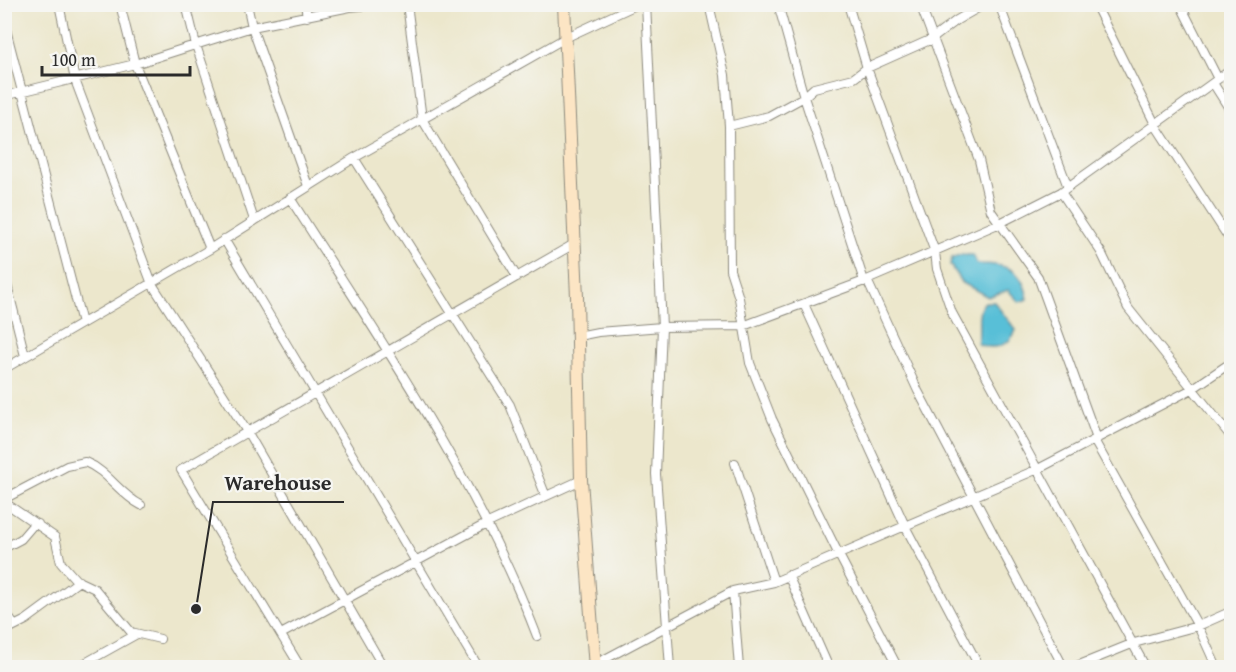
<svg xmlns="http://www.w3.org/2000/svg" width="1236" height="672" font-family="'Gentium Book Plus',serif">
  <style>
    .water { fill: #59bfd7; stroke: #427581; stroke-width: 1.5 }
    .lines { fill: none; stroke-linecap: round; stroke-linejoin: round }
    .minor-casing { stroke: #8c897c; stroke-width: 10 }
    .secondary-casing { stroke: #8c897c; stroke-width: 14 }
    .minor { stroke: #fff; stroke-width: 8 }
    .secondary { stroke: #fce5c4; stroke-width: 12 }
    .leader { fill: none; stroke: #2b2b2b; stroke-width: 2 }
    .callout-dot { fill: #2b2b2b; stroke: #f6f6f2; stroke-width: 2 }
    .callout-label { font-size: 22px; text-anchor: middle; font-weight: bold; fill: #2b2b2b; stroke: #f6f6f2; stroke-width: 4.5; stroke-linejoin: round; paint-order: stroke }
  </style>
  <rect width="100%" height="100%" fill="#f6f6f2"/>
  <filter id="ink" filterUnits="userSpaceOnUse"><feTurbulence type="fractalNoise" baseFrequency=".0167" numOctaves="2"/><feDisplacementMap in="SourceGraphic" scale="12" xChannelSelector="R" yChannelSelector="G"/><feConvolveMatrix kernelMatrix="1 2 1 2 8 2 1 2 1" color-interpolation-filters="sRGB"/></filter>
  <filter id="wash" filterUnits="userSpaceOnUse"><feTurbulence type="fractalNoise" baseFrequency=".008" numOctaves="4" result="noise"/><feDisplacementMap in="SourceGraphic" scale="24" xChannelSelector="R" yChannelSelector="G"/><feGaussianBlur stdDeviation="1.35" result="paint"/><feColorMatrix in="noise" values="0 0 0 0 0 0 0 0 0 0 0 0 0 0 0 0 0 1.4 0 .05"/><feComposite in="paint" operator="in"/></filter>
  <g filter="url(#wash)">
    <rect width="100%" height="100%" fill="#ece7cc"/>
    <path class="water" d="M 959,255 L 973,255 L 977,264 C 1005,264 1022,267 1028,299 L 1019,302 L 1008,290 L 988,297 L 961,282 L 950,265 L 952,258 Z
      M 985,302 L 994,302 L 1016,330 C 1009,347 992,351 977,343 C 982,330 974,313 985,302 Z"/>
  </g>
  <g filter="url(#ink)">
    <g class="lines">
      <g class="minor-casing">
        <path id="minor" d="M 59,4 L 75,80 L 152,284 L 248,433 L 384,668
          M 120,4 L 135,64 L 210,249
          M 186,4 L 196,45 L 254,220
          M 247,4 L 252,27 L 308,186
          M 305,4 L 307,17
          M 407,4 L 422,119 L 517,277
          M 646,4 L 662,327 L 656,474 L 670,668
          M 709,4 L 725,75 L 729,126 L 730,270 L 739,298 L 750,363 L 772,419 L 839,555 L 898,668
          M 778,4 L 804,97 L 864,281
          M 848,4 L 867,68 L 935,252 L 937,269 L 952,313 L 1146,668
          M 920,4 L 979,160 L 991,211 L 1038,277 L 1097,439
          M 999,4 L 1068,187
          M 1095,4 L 1156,126 L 1232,243
          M 1180,4 L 1218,79
          M 4,22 L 82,323
          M 1213,83 L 1232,113
          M 4,96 L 135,64 L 252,27 L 350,7 L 381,4
          M 729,126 L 769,116 L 804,97 L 814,88 L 854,78 L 867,68 L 932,39 L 957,20 L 985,4
          M 354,158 L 510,405 L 545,494
          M 1061,192 L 1101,252 L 1128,308 L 1232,438
          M 290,198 C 379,338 478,481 537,636
          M 224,239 L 479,668
          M 4,273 L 25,356
          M 867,280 L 918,391 L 1064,668
          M 804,304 L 906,528 L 980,668
          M 578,336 L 598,332 L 662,327 L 743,326 L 867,280 L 1000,223 L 1061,192 L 1232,69
          M 4,369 L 210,249 L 354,158 L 567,37 L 638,4
          M 1094,440 L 1198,626 L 1217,668
          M 735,463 L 774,582
          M 4,499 L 67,466 L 85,462 C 108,471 119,494 141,505
          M 4,502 L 55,537 L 61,563 L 76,580 L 95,589 L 131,632 L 160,639
          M 4,548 L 21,539 L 33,525 L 38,524
          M 788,575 L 829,668
          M 733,591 L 739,668
          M 4,610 L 14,625
          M 4,631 L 26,620 L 79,581
          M 281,634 L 488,523 L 581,480
          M 592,666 L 733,591 L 774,582 L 1038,469 L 1192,389 L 1226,366
          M 76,668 L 137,634
          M 301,668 L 181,470 L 574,244
          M 1072,668 L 1134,643 L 1198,626 L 1232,611"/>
      </g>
      <g class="secondary-casing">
        <path id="secondary" d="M 564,4 L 577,297 L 581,480 L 595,668"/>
      </g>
      <use href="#minor" class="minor"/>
      <use href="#secondary" class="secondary"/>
    </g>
  </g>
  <path class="leader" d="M196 609L213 502H344"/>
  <circle class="callout-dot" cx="196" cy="609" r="6"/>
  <g class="callout-label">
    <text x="278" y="490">Warehouse</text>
  </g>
  <rect width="1236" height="672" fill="none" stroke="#f6f6f2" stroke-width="24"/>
  <path d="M42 66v9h148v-9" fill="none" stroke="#2b2b2b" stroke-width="3"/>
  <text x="51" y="66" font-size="18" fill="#2b2b2b" stroke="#f6f6f2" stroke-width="4.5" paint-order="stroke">100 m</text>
</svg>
